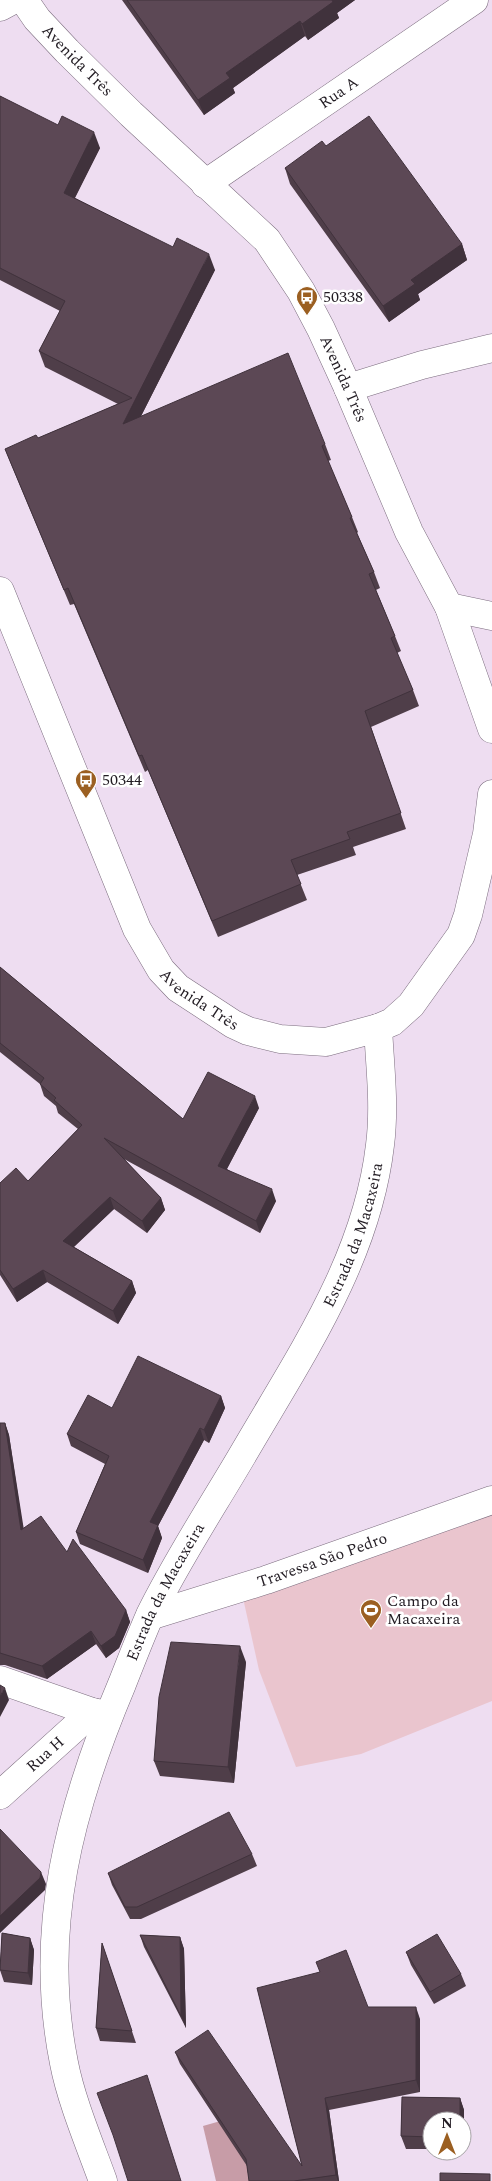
<svg xmlns="http://www.w3.org/2000/svg" width="492" height="2181" font-family="Spectral,serif">
  <style>
    .green { fill: #eac5ce }
    .forest { fill: #c79ca7 }
    .lines { fill: none; stroke-linecap: round; stroke-linejoin: round }
    .street-casing { stroke: #7c6d7f; stroke-width: 29 }
    .street { stroke: #fff; stroke-width: 28 }
    .wall { fill: #4f3e49 }
    .shaded-wall { fill: #40323c }
    .building { fill: #5c4855; stroke: #40323c }
    .labels { text-anchor: middle; dominant-baseline: central; stroke-width: 5; stroke-linejoin: round; paint-order: stroke }
    .street-label { font-size: 16px; fill: #221c23; stroke: #fff }
    .poi-label { font-size: 16px; fill: #221c23; stroke: #fff; text-anchor: start }
  </style>
  <rect width="100%" height="100%" fill="#eeddf1"/>
  <path class="green" d="M 492,1502 L 492,1701 L 361,1754 L 296,1767 L 259,1670 L 241,1589 Z"/>
  <path class="forest" d="M 245,2114 L 290,2181 L 216,2181 L 203,2126 Z"/>
  <g class="lines">
    <g class="street-casing">
      <g id="street">
        <path id="s1" d="M 24,0 L 37,19 L 67,51 L 131,114 L 267,240 L 301,291 L 321,329 L 348,388 L 409,532 L 449,607 L 492,729"/>
        <path d="M 0,7 L 13,0"/>
        <path id="s2" d="M 205,184 L 474,0"/>
        <path d="M 348,388 L 422,365 L 492,348"/>
        <path id="s3" d="M 0,591 L 137,929 L 161,970 L 178,988 L 233,1024 L 248,1031 L 280,1039 L 326,1042 L 378,1028 L 392,1022 L 411,1005 L 461,935 L 468,915 L 487,834 L 492,794"/>
        <path d="M 449,607 L 492,616"/>
        <path id="s4" d="M 150,1616 L 266,1580 L 492,1500"/>
        <path d="M 0,1680 L 92,1712 L 108,1715"/>
        <path id="s5" d="M 0,1795 L 92,1712"/>
        <path id="s6" d="M 103,2181 C 90,2145 71,2100 64,2063 C 37,1929 70,1807 122,1684 C 131,1661 140,1638 150,1615 C 178,1558 214,1504 246,1449 C 302,1353 367,1258 380,1145 C 385,1106 380,1067 378,1028"/>
      </g>
    </g>
    <use href="#street" class="street"/>
  </g>
  <path class="wall" d="M 122,0 L 355,0 L 337,13 L 339,18 L 308,40 L 305,36 L 233,88 L 235,93 L 204,115 Z
    M 0,96 L 100,148 L 75,198 L 215,270 L 141,416 L 325,444 L 331,460 L 328,461 L 352,517 L 358,532 L 357,533 L 374,572 L 380,588 L 376,590 L 395,636 L 401,651 L 397,653 L 413,690 L 419,706 L 371,727 L 406,829 L 353,847 L 356,855 L 297,875 L 307,900 L 218,937 L 148,770 L 145,772 L 74,604 L 70,605 L 11,464 L 5,449 L 38,438 L 118,404 L 45,367 L 39,351 L 60,311 L 0,280 Z
    M 326,146 L 462,244 L 467,260 L 418,294 L 420,300 L 389,322 L 290,184 L 285,168 Z
    M 0,967 L 183,1119 L 259,1108 L 227,1169 L 276,1201 L 260,1233 L 124,1159 L 161,1198 L 165,1210 L 147,1233 L 114,1209 L 74,1247 L 132,1281 L 136,1293 L 118,1324 L 47,1282 L 17,1302 L 0,1275 L 0,1183 L 28,1181 L 78,1129 L 58,1113 L 56,1106 L 44,1096 L 40,1084 L 0,1052 Z
    M 221,1396 L 225,1408 L 209,1443 L 204,1440 L 158,1526 L 162,1538 L 148,1573 L 80,1544 L 76,1532 L 105,1464 L 71,1446 L 67,1434 L 112,1408 Z
    M 0,1423 L 5,1423 L 9,1435 L 23,1529 L 67,1552 L 126,1610 L 130,1622 L 119,1648 L 106,1658 L 96,1644 L 47,1679 L 5,1665 L 0,1665 Z
    M 246,1662 L 234,1783 L 160,1776 L 154,1761 Z
    M 252,1854 L 257,1866 L 141,1919 L 130,1919 L 112,1885 L 108,1873 Z
    M 2,1933 L 30,1938 L 34,1950 L 32,1985 L 4,1982 L 0,1970 Z
    M 140,1935 L 180,1937 L 184,1949 L 186,2028 L 144,1947 Z
    M 102,1943 L 136,2043 L 100,2041 L 96,2028 Z
    M 406,1952 L 461,1974 L 466,1986 L 434,2004 L 411,1965 Z
    M 257,1988 L 368,2007 L 420,2019 L 420,2092 L 329,2110 L 339,2181 L 249,2181 L 247,2166 L 180,2064 L 175,2052 L 302,2166 Z
    M 402,2097 L 460,2098 L 464,2110 L 464,2149 L 462,2149 L 462,2121 L 432,2121 L 432,2149 L 406,2149 L 401,2136 Z"/>
  <path class="shaded-wall" d="M 331,0 L 355,0 L 337,13 L 339,18 L 308,40 L 302,24 Z
    M 300,21 L 305,36 L 233,88 L 235,93 L 204,115 L 198,100 L 226,73 Z
    M 94,132 L 100,148 L 69,209 L 64,193 Z
    M 462,244 L 467,260 L 418,294 L 420,300 L 389,322 L 383,306 L 411,280 Z
    M 209,254 L 215,270 L 129,440 L 123,424 Z
    M 255,1096 L 259,1108 L 222,1178 L 218,1166 Z
    M 272,1189 L 276,1201 L 260,1233 L 256,1221 Z
    M 110,1197 L 114,1209 L 67,1253 L 63,1241 Z
    M 161,1198 L 165,1210 L 147,1233 L 142,1221 Z
    M 43,1270 L 47,1282 L 17,1302 L 13,1289 Z
    M 132,1281 L 136,1293 L 118,1324 L 113,1311 Z
    M 221,1396 L 225,1408 L 209,1443 L 204,1430 Z
    M 5,1423 L 9,1435 L 26,1543 L 21,1530 Z
    M 200,1428 L 204,1440 L 158,1526 L 162,1538 L 148,1573 L 143,1560 L 150,1522 Z
    M 126,1610 L 130,1622 L 119,1648 L 106,1658 L 101,1646 Z
    M 91,1631 L 96,1644 L 47,1679 L 42,1666 Z
    M 240,1646 L 246,1662 L 234,1783 L 228,1767 Z
    M 5,1688 L 9,1700 L 0,1717 L 0,1696 Z
    M 41,1872 L 46,1884 L 45,1890 L 0,1933 L 0,1916 Z
    M 180,1937 L 184,1949 L 186,2028 L 181,2016 Z
    M 30,1938 L 34,1950 L 32,1985 L 28,1973 Z
    M 416,2007 L 420,2019 L 420,2092 L 416,2080 Z
    M 325,2098 L 329,2110 L 339,2181 L 338,2181 L 336,2175 Z
    M 460,2098 L 464,2110 L 464,2149 L 462,2143 L 462,2121 L 460,2121 Z"/>
  <path class="building" d="M 127,0 L 332,0 L 333,2 L 302,24 L 300,21 L 226,73 L 230,78 L 198,100 Z
    M 0,96 L 58,125 L 62,116 L 94,132 L 64,193 L 173,247 L 177,238 L 209,254 L 123,424 L 288,353 L 325,444 L 322,446 L 352,517 L 350,518 L 374,572 L 369,574 L 395,636 L 391,638 L 413,690 L 365,711 L 401,813 L 347,832 L 350,839 L 291,860 L 301,884 L 212,921 L 142,755 L 139,756 L 68,588 L 64,590 L 5,449 L 36,435 L 38,438 L 132,398 L 39,351 L 65,301 L 0,268 Z
    M 369,116 L 462,244 L 411,280 L 415,284 L 383,306 L 285,168 L 322,141 L 326,146 Z
    M 0,967 L 183,1119 L 208,1072 L 255,1096 L 218,1166 L 272,1189 L 256,1221 L 104,1138 L 161,1198 L 142,1221 L 110,1197 L 63,1241 L 132,1281 L 113,1311 L 43,1270 L 13,1289 L 0,1270 L 0,1183 L 16,1168 L 28,1181 L 82,1125 L 54,1100 L 56,1098 L 40,1084 L 44,1078 L 0,1043 Z
    M 138,1356 L 221,1396 L 204,1430 L 200,1428 L 150,1522 L 158,1525 L 143,1560 L 76,1532 L 109,1456 L 67,1434 L 88,1395 L 112,1408 Z
    M 0,1423 L 5,1423 L 21,1530 L 41,1516 L 67,1552 L 73,1539 L 126,1610 L 115,1636 L 101,1646 L 91,1631 L 42,1666 L 0,1653 Z
    M 171,1642 L 240,1646 L 228,1767 L 154,1761 L 159,1697 Z
    M 0,1685 L 5,1688 L 0,1696 Z
    M 229,1812 L 252,1854 L 137,1907 L 125,1907 L 108,1873 Z
    M 0,1829 L 41,1872 L 40,1878 L 0,1916 Z
    M 2,1933 L 30,1938 L 28,1973 L 0,1970 Z
    M 437,1934 L 461,1974 L 430,1992 L 406,1952 Z
    M 140,1935 L 180,1937 L 181,2016 Z
    M 102,1943 L 132,2031 L 96,2028 Z
    M 346,1950 L 368,2007 L 416,2007 L 416,2080 L 325,2098 L 336,2175 L 294,2181 L 249,2181 L 246,2159 L 175,2052 L 208,2030 L 302,2166 L 257,1988 L 320,1972 L 316,1962 Z
    M 147,2075 L 181,2181 L 128,2181 L 113,2135 L 97,2093 Z
    M 402,2097 L 460,2098 L 460,2121 L 432,2121 L 432,2137 L 401,2136 Z
    M 440,2173 L 490,2174 L 490,2181 L 440,2181 Z"/>
  <defs>
    <g id="bus-pin" transform="scale(1.125)"><path d="M0 17L-7.5 6A9.5 9.5 0 1 1 7.5 6Z" fill="#9b5f21" stroke="#fff"/><path d="M-5-6H5V4H4V6H2V4H-2V6H-4V4H-5ZM-3.5-4V0h7V-4ZM-3.5 1.2v1.5H-2V1.2ZM2 1.2v1.5H3.5V1.2Z" fill="#fff"/></g>
    <g id="stadium-pin" transform="scale(1.125)"><path d="M0 17L-7.5 6A9.5 9.5 0 1 1 7.5 6Z" fill="#9b5f21" stroke="#fff"/><path d="M0-5a6.5 5 0 1 0 0 10a6.5 5 0 1 0 0-10ZM-3.5-1.8h7v3.6h-7Z" fill="#fff"/></g>
  </defs>
  <g fill-rule="evenodd">
    <use href="#bus-pin" x="307" y="297"/>
    <use href="#bus-pin" x="86" y="780"/>
    <use href="#stadium-pin" x="371" y="1610"/>
  </g>
  <g class="labels">
    <g class="street-label">
      <text stroke="none"><textPath href="#s1" startOffset="81">Avenida Três</textPath></text>
      <text stroke="none"><textPath href="#s2" startOffset="162">Rua A</textPath></text>
      <text stroke="none"><textPath href="#s1" startOffset="501">Avenida Três</textPath></text>
      <text stroke="none"><textPath href="#s3" startOffset="461">Avenida Três</textPath></text>
      <text stroke="none"><textPath href="#s6" startOffset="1021">Estrada da Macaxeira</textPath></text>
      <text stroke="none"><textPath href="#s4" startOffset="181">Travessa São Pedro</textPath></text>
      <text stroke="none"><textPath href="#s6" startOffset="616">Estrada da Macaxeira</textPath></text>
      <text stroke="none"><textPath href="#s5" startOffset="61">Rua H</textPath></text>
    </g>
    <g class="poi-label">
      <text x="323" y="297">50338</text>
      <text x="102" y="780">50344</text>
      <text x="387" y="1601">Campo da<tspan x="387" dy="18">Macaxeira</tspan></text>
    </g>
  </g>
  <g transform="translate(447 2136)"><circle r="24" fill="#ffffff" stroke="#a7a4a7"/>
  <path d="M0-4L9 19L0 12L-9 19Z" fill="#9b5f21"/>
  <text y="-8" font-size="14" font-weight="bold" text-anchor="middle" fill="#221c23">N</text>
  </g>
</svg>
